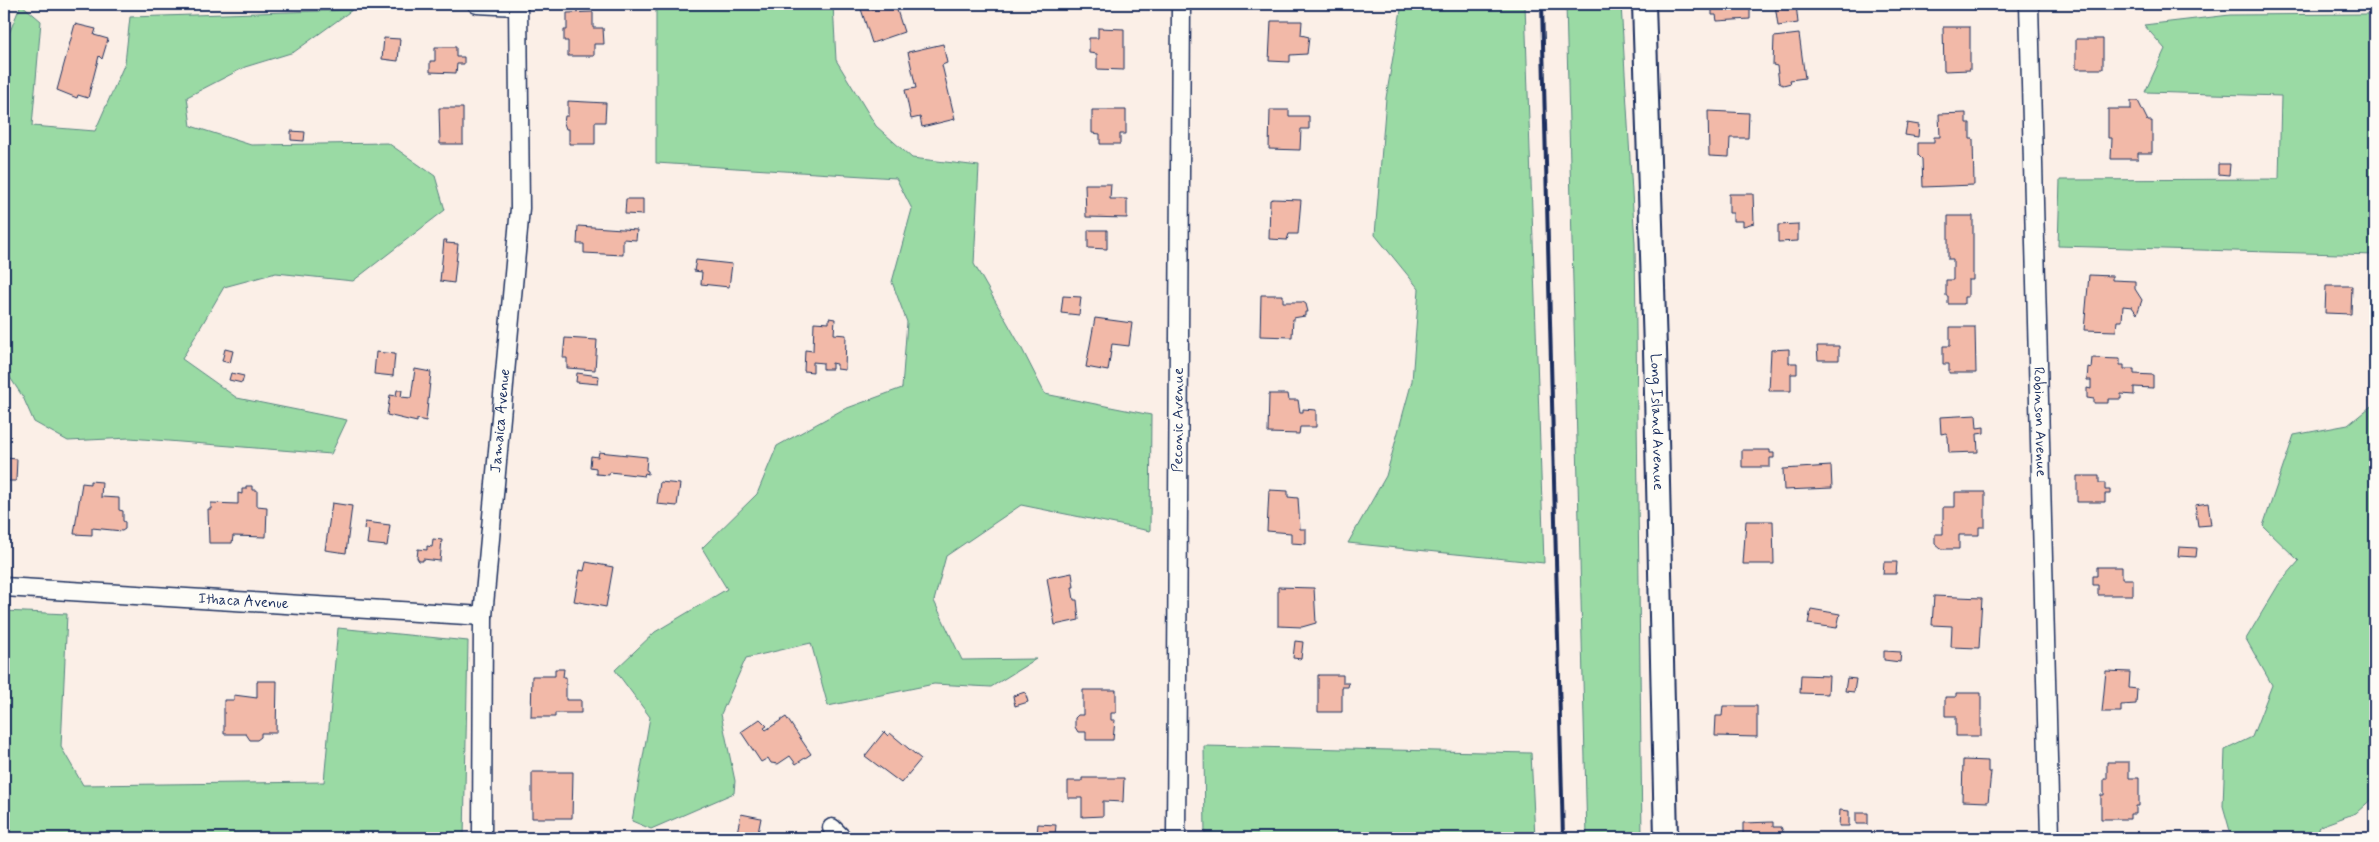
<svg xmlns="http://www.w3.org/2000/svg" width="2379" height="842" font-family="Mynerve,sans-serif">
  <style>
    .green { fill: #9adaa4; stroke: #5a8481 }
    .building { fill: #f2b9a8; stroke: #1b2f5e }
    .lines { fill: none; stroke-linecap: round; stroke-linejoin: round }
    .minor-casing { stroke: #1b2f5e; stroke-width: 21 }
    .tertiary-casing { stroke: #1b2f5e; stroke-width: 26 }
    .minor { stroke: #fdfcf7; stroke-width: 18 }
    .tertiary { stroke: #fdfcf7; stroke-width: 22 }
    .rail { stroke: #1b2f5e; stroke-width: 4 }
    .labels { text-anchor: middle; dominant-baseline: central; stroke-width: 4; stroke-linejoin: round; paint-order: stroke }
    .street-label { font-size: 15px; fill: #1b2f5e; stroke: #fdfcf7 }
  </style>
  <rect width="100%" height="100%" fill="#fbefe7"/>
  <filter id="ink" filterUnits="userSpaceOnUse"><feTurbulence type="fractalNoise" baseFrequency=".02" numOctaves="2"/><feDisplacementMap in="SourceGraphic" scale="10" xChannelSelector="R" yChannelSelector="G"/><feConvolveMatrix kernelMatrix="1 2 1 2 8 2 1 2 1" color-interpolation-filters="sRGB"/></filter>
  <g filter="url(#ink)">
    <path class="green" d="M 21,4 L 41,21 L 32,126 L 95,131 L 125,63 L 130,17 L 352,10 L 294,52 L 245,67 L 187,97 L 191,126 L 251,145 L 388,143 L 435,176 L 445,210 L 353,281 L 276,273 L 224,287 L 182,359 L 237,398 L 347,420 L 331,454 L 130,438 L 68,441 L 34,422 L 23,397 L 9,376 L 4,376 L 4,46 Z
      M 656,4 L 833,4 L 836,60 L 876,126 L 912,158 L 979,166 L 974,264 L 1020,345 L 1045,394 L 1151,415 L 1150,531 L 1021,505 L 946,556 L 934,601 L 962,660 L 1036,659 L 991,687 L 934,684 L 828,706 L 811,643 L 746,658 L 721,714 L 735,781 L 734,793 L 651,829 L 632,821 L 650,717 L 615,670 L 655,632 L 727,589 L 702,548 L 757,494 L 777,446 L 842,410 L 902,388 L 907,322 L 892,282 L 912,209 L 896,178 L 656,163 Z
      M 1402,4 L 1525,4 L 1544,563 L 1348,543 L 1386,476 L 1412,381 L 1419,289 L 1375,235 L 1386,98 Z
      M 1566,4 L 1621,4 L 1635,244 L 1642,838 L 1587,838 Z
      M 2370,4 L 2375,4 L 2375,255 L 2058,246 L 2060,180 L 2279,179 L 2281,96 L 2145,92 L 2165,49 L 2144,25 L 2230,15 L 2370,14 Z
      M 2375,403 L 2375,796 L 2356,813 L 2320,826 L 2316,838 L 2232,838 L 2223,806 L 2225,750 L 2252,737 L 2272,685 L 2246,639 L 2279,584 L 2299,561 L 2263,526 L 2294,435 L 2348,425 Z
      M 4,611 L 67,614 L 61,747 L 83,785 L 324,782 L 338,628 L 468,641 L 464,838 L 4,838 Z
      M 1204,746 L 1531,753 L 1535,838 L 1205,838 Z"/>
    <path class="building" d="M 889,4 L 895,4 L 904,32 L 872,43 L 861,9 L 867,7 L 868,10 Z
      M 1717,4 L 1750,4 L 1750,19 L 1717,21 L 1716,15 L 1712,15 L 1712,8 L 1717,8 Z
      M 1775,4 L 1796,4 L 1798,23 L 1778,26 Z
      M 593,12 L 593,28 L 603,28 L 604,44 L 594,44 L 594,56 L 568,56 L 568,41 L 564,41 L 564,30 L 567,30 L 567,13 Z
      M 1271,21 L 1302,21 L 1301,35 L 1309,37 L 1307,54 L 1290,55 L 1290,62 L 1269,61 Z
      M 75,24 L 96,29 L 94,35 L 108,39 L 102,59 L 99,56 L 88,98 L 78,95 L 77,98 L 57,90 Z
      M 1943,27 L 1970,27 L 1970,70 L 1944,71 Z
      M 1098,28 L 1124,29 L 1124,70 L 1097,69 L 1097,54 L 1089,53 L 1089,38 L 1098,38 Z
      M 1799,34 L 1805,78 L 1790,80 L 1791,83 L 1783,85 L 1779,83 L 1777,66 L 1773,65 L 1774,37 Z
      M 384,38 L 400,39 L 398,61 L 382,59 Z
      M 2076,39 L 2103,39 L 2103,69 L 2076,69 Z
      M 943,44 L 947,63 L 942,65 L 955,119 L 922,127 L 920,117 L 911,119 L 905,90 L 916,88 L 908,52 Z
      M 435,47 L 456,47 L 456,57 L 464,57 L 464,64 L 457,64 L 456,73 L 430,72 L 430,61 L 435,61 Z
      M 568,101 L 606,103 L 605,122 L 595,122 L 595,144 L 569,144 L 569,129 L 566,129 L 564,123 L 565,116 L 568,116 Z
      M 2131,101 L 2138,101 L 2148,121 L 2152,121 L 2152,153 L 2138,153 L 2138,159 L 2111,159 L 2112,138 L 2108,138 L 2108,109 L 2131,109 Z
      M 439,108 L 463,108 L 463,144 L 440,144 Z
      M 1092,110 L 1126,110 L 1126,134 L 1120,134 L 1120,144 L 1100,144 L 1100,134 L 1092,133 Z
      M 1270,110 L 1289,110 L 1289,116 L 1309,116 L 1309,129 L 1301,129 L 1300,150 L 1269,149 Z
      M 1708,111 L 1749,113 L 1748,138 L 1730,138 L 1729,157 L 1709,156 Z
      M 1966,113 L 1966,123 L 1970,123 L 1970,139 L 1973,139 L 1974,185 L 1923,187 L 1922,159 L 1918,155 L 1918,143 L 1934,143 L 1934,137 L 1940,137 L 1939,114 Z
      M 1907,123 L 1919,125 L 1918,137 L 1905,135 Z
      M 291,131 L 305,132 L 304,141 L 291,140 Z
      M 2218,164 L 2230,164 L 2229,175 L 2218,174 Z
      M 1085,184 L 1111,184 L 1110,199 L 1127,199 L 1127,218 L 1086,217 Z
      M 1729,194 L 1753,194 L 1754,223 L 1743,226 L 1743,221 L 1733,221 L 1733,213 L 1729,213 Z
      M 626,199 L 643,199 L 643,215 L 625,214 Z
      M 1273,199 L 1301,200 L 1298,234 L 1289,234 L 1287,240 L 1269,239 L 1270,200 Z
      M 1948,216 L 1973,216 L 1973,280 L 1968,280 L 1968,297 L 1964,297 L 1964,304 L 1948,304 L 1948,296 L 1946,296 L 1946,280 L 1953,280 L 1953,259 L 1948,259 Z
      M 1798,224 L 1798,241 L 1778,242 L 1778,225 Z
      M 578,226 L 637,230 L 636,240 L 623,239 L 623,255 L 584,253 L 584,244 L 577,244 Z
      M 1088,230 L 1107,230 L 1107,249 L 1088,248 Z
      M 444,240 L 447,240 L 446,243 L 458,244 L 454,283 L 440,281 Z
      M 696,260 L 732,264 L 729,287 L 701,284 L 702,272 L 694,271 Z
      M 2089,275 L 2112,276 L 2112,280 L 2135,281 L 2135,289 L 2142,300 L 2137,314 L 2132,307 L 2123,306 L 2122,321 L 2117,321 L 2116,331 L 2084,330 Z
      M 2326,286 L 2352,286 L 2351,314 L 2325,313 Z
      M 1261,295 L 1283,295 L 1283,302 L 1303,302 L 1306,304 L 1308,312 L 1305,312 L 1305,316 L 1293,318 L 1292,337 L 1260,336 Z
      M 1063,296 L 1081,297 L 1079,315 L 1061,313 Z
      M 829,318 L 835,319 L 834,334 L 846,335 L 845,370 L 837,369 L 837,364 L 832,363 L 832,369 L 823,369 L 823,363 L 813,362 L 813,372 L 804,371 L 805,350 L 813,351 L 814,322 L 829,323 Z
      M 1095,318 L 1132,323 L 1129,346 L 1112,344 L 1108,371 L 1086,367 Z
      M 1950,327 L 1975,327 L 1976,373 L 1949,373 L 1949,364 L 1943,364 L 1943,346 L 1950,346 Z
      M 565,338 L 597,340 L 595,370 L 567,368 L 567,358 L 563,358 Z
      M 1817,346 L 1839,346 L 1839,360 L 1818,360 Z
      M 225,349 L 233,351 L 230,363 L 222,361 Z
      M 1789,349 L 1789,363 L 1797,363 L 1797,374 L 1791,374 L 1791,391 L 1769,391 L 1771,350 Z
      M 376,352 L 395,354 L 393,376 L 374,374 Z
      M 2092,358 L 2120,359 L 2120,365 L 2124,365 L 2124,369 L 2134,369 L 2134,374 L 2153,375 L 2153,388 L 2134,387 L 2134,395 L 2121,394 L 2121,399 L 2108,399 L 2108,403 L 2094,403 L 2094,399 L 2087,398 L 2087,388 L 2091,389 L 2091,380 L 2087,380 L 2088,367 L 2091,368 Z
      M 415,369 L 431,372 L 426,421 L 417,419 L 417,422 L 387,415 L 390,395 L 396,396 L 397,390 L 402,390 L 401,397 L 411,398 Z
      M 231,373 L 244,376 L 242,383 L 229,380 Z
      M 577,373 L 599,376 L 598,384 L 576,382 Z
      M 1269,394 L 1288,394 L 1289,400 L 1298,400 L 1300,412 L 1303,412 L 1303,409 L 1316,410 L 1316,427 L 1300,427 L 1299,434 L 1268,433 Z
      M 1976,415 L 1977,428 L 1984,427 L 1984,433 L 1977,434 L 1978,452 L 1949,453 L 1948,437 L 1946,433 L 1941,434 L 1940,417 Z
      M 1742,450 L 1770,450 L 1770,453 L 1774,453 L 1774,458 L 1770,458 L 1770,467 L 1742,467 Z
      M 599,452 L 647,457 L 646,470 L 648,471 L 648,474 L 645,473 L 644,476 L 610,472 L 609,475 L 596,474 L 596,468 L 590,467 L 591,456 L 598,457 Z
      M 6,458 L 17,459 L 16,481 L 5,481 Z
      M 1831,466 L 1832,488 L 1784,490 L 1783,469 Z
      M 2077,476 L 2099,476 L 2099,483 L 2105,483 L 2105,490 L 2110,490 L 2110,494 L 2105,494 L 2105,502 L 2077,502 Z
      M 90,481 L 102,482 L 101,497 L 119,498 L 119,510 L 123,511 L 123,521 L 125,522 L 125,529 L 122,531 L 92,528 L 92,535 L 74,534 L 82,483 L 90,484 Z
      M 660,482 L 680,484 L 677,506 L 657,504 Z
      M 246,486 L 252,486 L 252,490 L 257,490 L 257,506 L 267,507 L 266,537 L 233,536 L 232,543 L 209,543 L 208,509 L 211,509 L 211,503 L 238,504 L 238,493 L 242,494 L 242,489 L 246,489 Z
      M 1269,490 L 1288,491 L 1288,497 L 1298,498 L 1300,529 L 1306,529 L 1306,544 L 1291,543 L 1291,533 L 1267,531 Z
      M 1955,492 L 1985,492 L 1985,527 L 1979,527 L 1979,535 L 1959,535 L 1959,549 L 1941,549 L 1935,544 L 1935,534 L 1943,534 L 1943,507 L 1955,507 Z
      M 332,503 L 352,506 L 346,553 L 325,550 Z
      M 2208,503 L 2211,525 L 2198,526 L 2195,505 Z
      M 1746,521 L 1773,521 L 1774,564 L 1743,564 Z
      M 365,522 L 390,525 L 387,546 L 367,544 L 369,530 L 364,529 Z
      M 433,539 L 442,540 L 440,561 L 423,559 L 423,561 L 419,561 L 417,558 L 418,549 L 427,550 L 427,546 L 432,547 Z
      M 2179,547 L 2197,548 L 2196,557 L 2178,556 Z
      M 586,562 L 613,567 L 606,607 L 574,601 L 580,570 L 584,571 Z
      M 1884,562 L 1897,562 L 1896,574 L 1883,574 Z
      M 2097,567 L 2122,567 L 2122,579 L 2133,579 L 2133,595 L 2098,595 L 2098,585 L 2093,585 L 2093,576 L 2097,576 Z
      M 1072,573 L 1074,587 L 1072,587 L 1074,600 L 1077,600 L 1079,620 L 1055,625 L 1047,578 Z
      M 1278,587 L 1314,588 L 1316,623 L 1302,627 L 1278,626 Z
      M 1934,596 L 1982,598 L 1979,648 L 1951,647 L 1952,626 L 1932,625 Z
      M 1811,609 L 1840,614 L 1837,628 L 1808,624 Z
      M 1295,641 L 1303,642 L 1301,659 L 1293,658 Z
      M 1884,651 L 1901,652 L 1900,662 L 1884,660 Z
      M 555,669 L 564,669 L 563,677 L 566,677 L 566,700 L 581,700 L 581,713 L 555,713 L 555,717 L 531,717 L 532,676 L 555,676 Z
      M 2106,671 L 2130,672 L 2129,688 L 2137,689 L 2136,704 L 2121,705 L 2121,712 L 2102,712 Z
      M 1318,675 L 1343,675 L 1343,683 L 1349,683 L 1348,687 L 1342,687 L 1342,712 L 1318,712 Z
      M 1801,675 L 1829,676 L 1828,694 L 1800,693 Z
      M 1847,678 L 1856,679 L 1854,692 L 1845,691 Z
      M 257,681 L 277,681 L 276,733 L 261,733 L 261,737 L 257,740 L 250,740 L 246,734 L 224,734 L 224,700 L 234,700 L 234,695 L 257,698 Z
      M 1083,690 L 1116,690 L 1116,713 L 1111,713 L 1111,720 L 1115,720 L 1113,740 L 1086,740 L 1086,732 L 1078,732 L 1075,727 L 1075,718 L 1078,715 L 1083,715 Z
      M 1025,692 L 1028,702 L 1015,706 L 1013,696 Z
      M 1956,693 L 1981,693 L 1981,736 L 1956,736 L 1956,716 L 1945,716 L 1945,697 L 1956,697 Z
      M 1723,706 L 1757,706 L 1757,737 L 1715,736 L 1716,716 L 1722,716 Z
      M 786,717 L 811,754 L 796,764 L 790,756 L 778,764 L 771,763 L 768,758 L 761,762 L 741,732 L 760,719 L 767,726 L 764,728 L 766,730 Z
      M 884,732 L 888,736 L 890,733 L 921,759 L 901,783 L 865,756 Z
      M 1963,760 L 1988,761 L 1988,772 L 1991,772 L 1988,802 L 1962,801 Z
      M 2107,762 L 2129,762 L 2129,778 L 2139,778 L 2139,806 L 2136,806 L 2136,814 L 2130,814 L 2130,819 L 2101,819 L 2101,795 L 2104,795 L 2104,779 L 2107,779 Z
      M 532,772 L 573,772 L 572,818 L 532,818 Z
      M 1082,778 L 1124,778 L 1123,802 L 1103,801 L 1103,816 L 1082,817 L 1082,798 L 1068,798 L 1068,781 L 1082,781 Z
      M 1840,810 L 1849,811 L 1849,826 L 1839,826 Z
      M 1856,813 L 1868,813 L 1868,824 L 1856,824 Z
      M 741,814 L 761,818 L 757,838 L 736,837 Z
      M 1773,822 L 1773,827 L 1781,827 L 1786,838 L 1743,838 L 1743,823 Z
      M 1038,824 L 1056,825 L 1055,835 L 1037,834 Z"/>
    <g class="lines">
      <g class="minor-casing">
        <g id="minor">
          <path d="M 477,4 L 518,6"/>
          <path id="s1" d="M 2029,4 L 2050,838"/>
          <path id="s2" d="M 4,587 L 483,616"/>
          <path d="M 832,828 L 842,838"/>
          <path id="s3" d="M 482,838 L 483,616 L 520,208 L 518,4"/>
          <path id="s4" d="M 1176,838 L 1181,4"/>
        </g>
      </g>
      <g class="tertiary-casing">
        <g id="tertiary">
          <path id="s5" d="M 1644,4 L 1655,349 L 1666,838"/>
        </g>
      </g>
      <use href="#minor" class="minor"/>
      <use href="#tertiary" class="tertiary"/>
      <path class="rail" d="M 1542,4 L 1563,838"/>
    </g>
  </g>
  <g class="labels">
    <g class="street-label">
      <text stroke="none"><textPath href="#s3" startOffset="418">Jamaica Avenue</textPath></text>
      <text stroke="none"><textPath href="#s4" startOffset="418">Peconic Avenue</textPath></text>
      <text stroke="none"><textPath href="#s5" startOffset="418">Long Island Avenue</textPath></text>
      <text stroke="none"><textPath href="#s1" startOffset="418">Robinson Avenue</textPath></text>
      <text stroke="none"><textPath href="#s2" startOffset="240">Ithaca Avenue</textPath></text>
    </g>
  </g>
  <rect width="2379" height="842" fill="none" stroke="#fdfcf7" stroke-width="20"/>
  <rect x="10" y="10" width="2359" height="822" fill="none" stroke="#1b2f5e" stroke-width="2" filter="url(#ink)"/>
</svg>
